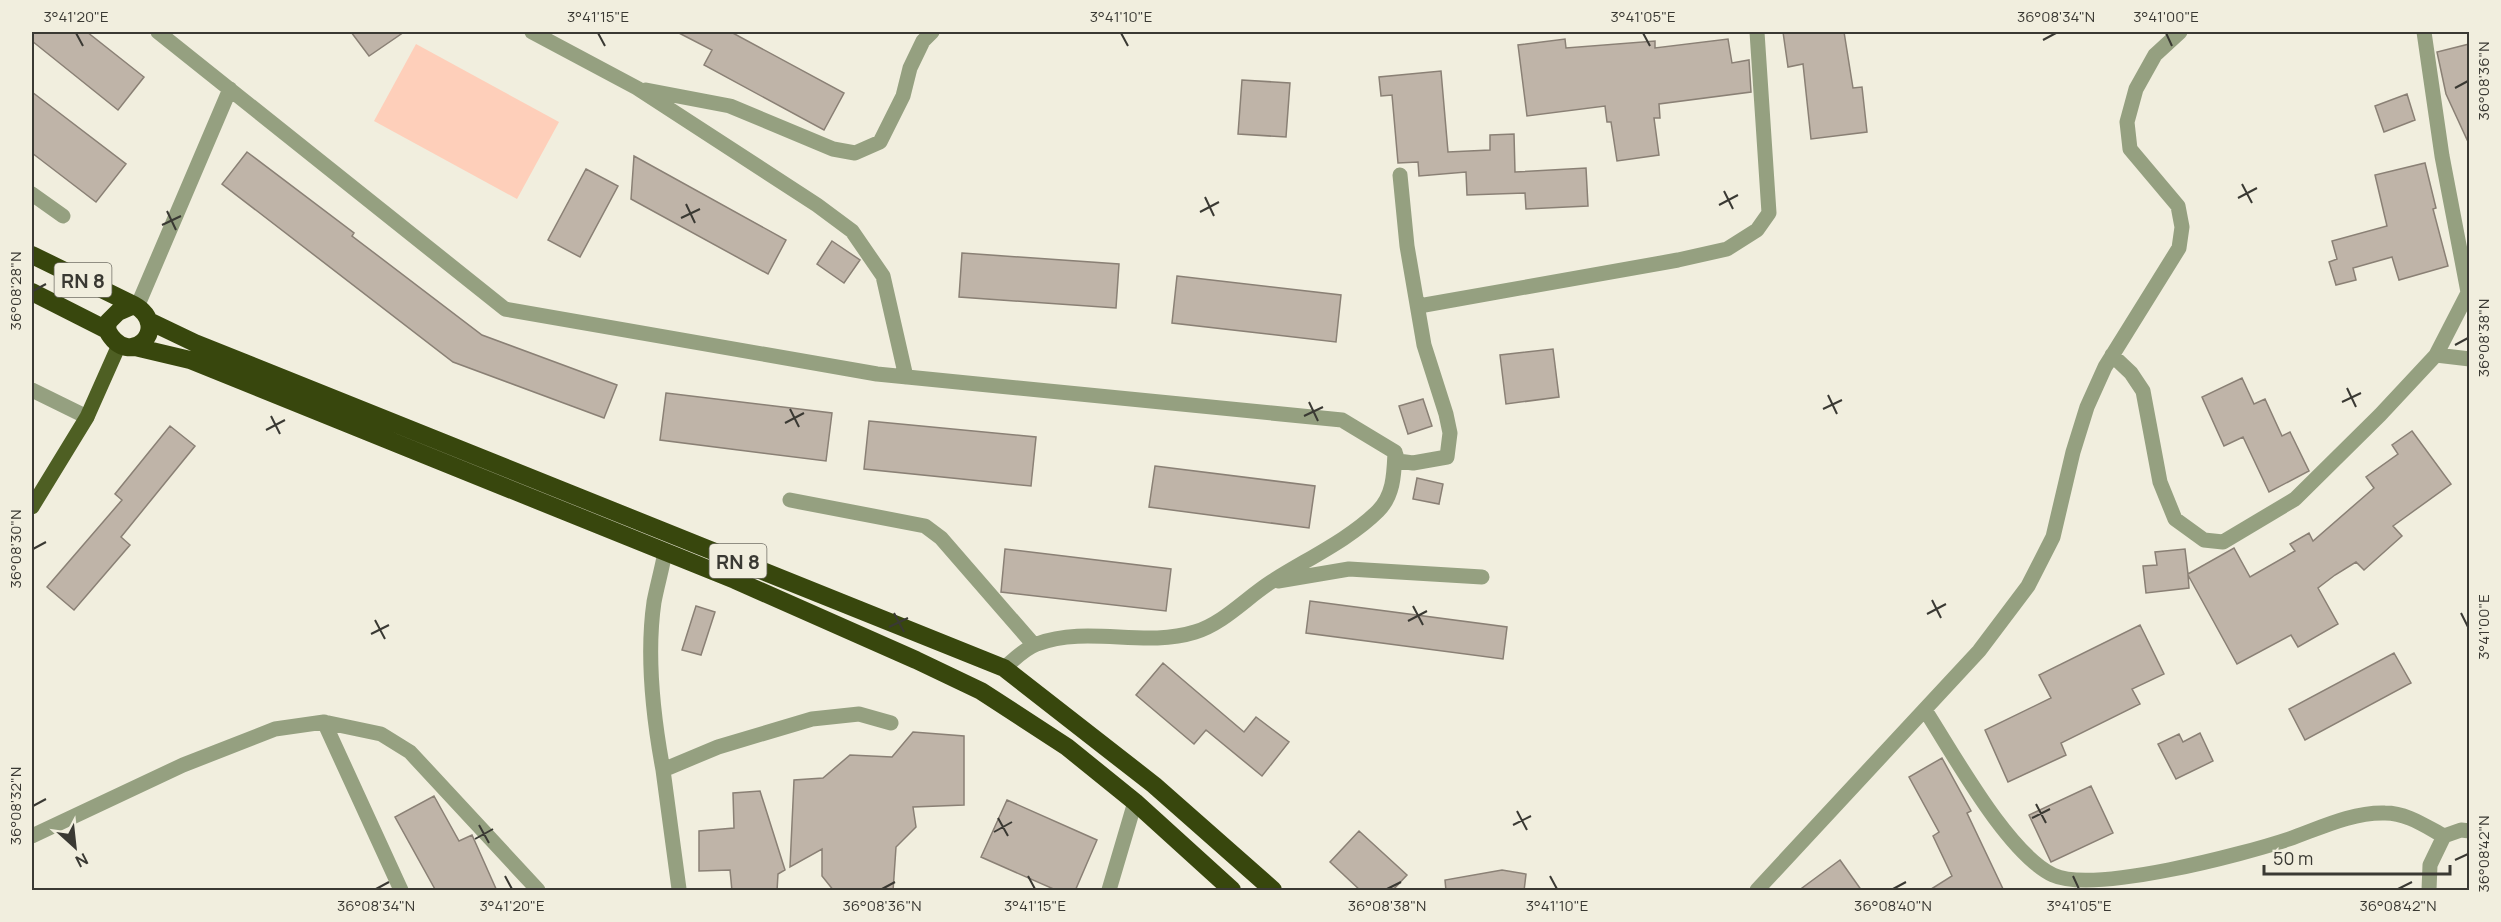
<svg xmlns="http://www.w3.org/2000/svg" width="2501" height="922" font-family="Manrope,sans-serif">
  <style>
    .green { fill: #fecfba }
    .building { fill: #bfb4a8; stroke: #8a8075; stroke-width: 1.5 }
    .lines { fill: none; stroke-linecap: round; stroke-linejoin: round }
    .minor { stroke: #95a080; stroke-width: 15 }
    .major { stroke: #4e5f23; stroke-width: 15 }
    .highway { stroke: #38470d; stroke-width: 18 }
    .ticks { fill: none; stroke: #3a3933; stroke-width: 2 }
    .labels { text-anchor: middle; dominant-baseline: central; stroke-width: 5; stroke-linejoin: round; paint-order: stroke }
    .shield { fill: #f1eede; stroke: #716f66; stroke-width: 1.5 }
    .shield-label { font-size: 20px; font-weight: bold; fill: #3a3933 }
    .neatline { fill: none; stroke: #3a3933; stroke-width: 2 }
    .ticks-label { font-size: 15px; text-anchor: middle; fill: #3a3933 }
  </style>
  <rect width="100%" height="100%" fill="#f1eede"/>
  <path class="green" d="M 416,44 L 559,122 L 517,199 L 374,121 Z"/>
  <path class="building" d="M 32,32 L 87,32 L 144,77 L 118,110 L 32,41 Z
    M 351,32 L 404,32 L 369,56 Z
    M 677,32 L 731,32 L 844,93 L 824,130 L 704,65 L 712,50 Z
    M 1783,32 L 1844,32 L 1853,88 L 1862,87 L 1867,132 L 1811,139 L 1803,64 L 1788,67 Z
    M 1565,39 L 1566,48 L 1655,41 L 1655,48 L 1728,39 L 1732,63 L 1749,60 L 1751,92 L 1659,104 L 1660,118 L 1654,118 L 1659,155 L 1617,161 L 1611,122 L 1607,122 L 1605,106 L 1527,116 L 1518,45 Z
    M 2469,44 L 2469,144 L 2446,94 L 2437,52 Z
    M 1441,71 L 1448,152 L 1490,150 L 1490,135 L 1514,134 L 1515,172 L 1586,168 L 1588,206 L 1526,209 L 1525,193 L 1467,195 L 1466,172 L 1419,176 L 1418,162 L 1398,163 L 1392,95 L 1381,96 L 1379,77 Z
    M 1242,80 L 1290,83 L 1286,137 L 1238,134 Z
    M 32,92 L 126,164 L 96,202 L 32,153 Z
    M 2407,94 L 2415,120 L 2384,132 L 2375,106 Z
    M 247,152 L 354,233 L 352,236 L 482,335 L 617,385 L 604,418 L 453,362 L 222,184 Z
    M 634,156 L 786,240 L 768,274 L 631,199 Z
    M 2425,163 L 2436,208 L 2433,209 L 2448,266 L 2399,280 L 2392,257 L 2353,268 L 2356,280 L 2336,285 L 2329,262 L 2337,259 L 2332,241 L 2387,226 L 2375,175 Z
    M 586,169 L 618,186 L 580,257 L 548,240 Z
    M 832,241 L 860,260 L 844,283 L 817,264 Z
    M 962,253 L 1119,264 L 1116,308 L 959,297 Z
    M 1177,276 L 1341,295 L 1336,342 L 1172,323 Z
    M 1553,349 L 1559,397 L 1506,404 L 1500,355 Z
    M 2242,378 L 2254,404 L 2265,399 L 2282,436 L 2290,432 L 2309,471 L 2269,492 L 2243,437 L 2224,446 L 2202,397 Z
    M 666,393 L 832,413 L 826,461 L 660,440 Z
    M 1423,399 L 1432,426 L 1408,434 L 1399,406 Z
    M 869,421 L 1036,437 L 1031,486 L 864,469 Z
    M 170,426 L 195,446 L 121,537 L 130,545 L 74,610 L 47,587 L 122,500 L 115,494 Z
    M 2412,431 L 2451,484 L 2393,526 L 2402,536 L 2364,570 L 2356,562 L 2335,575 L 2318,588 L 2338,624 L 2298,647 L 2291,635 L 2237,664 L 2188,575 L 2189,588 L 2146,593 L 2143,566 L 2157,565 L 2155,552 L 2185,549 L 2188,574 L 2234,548 L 2250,577 L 2295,551 L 2290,544 L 2309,533 L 2313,541 L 2374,488 L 2366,477 L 2398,454 L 2392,445 Z
    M 1155,466 L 1315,486 L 1309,528 L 1149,507 Z
    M 1417,478 L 1443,484 L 1439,504 L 1413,499 Z
    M 1005,549 L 1171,569 L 1166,611 L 1001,592 Z
    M 1310,601 L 1507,627 L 1503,659 L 1306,633 Z
    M 696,606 L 715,612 L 701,655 L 682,650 Z
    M 2140,625 L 2164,674 L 2132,689 L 2140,704 L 2061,743 L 2066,755 L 2008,782 L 1985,730 L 2051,698 L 2039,675 Z
    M 2394,653 L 2411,683 L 2305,740 L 2289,709 Z
    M 1163,663 L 1244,732 L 1256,717 L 1289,742 L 1262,776 L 1206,730 L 1194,744 L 1136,695 Z
    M 913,732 L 964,736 L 964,805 L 913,807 L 916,827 L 896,847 L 893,891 L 834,891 L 822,876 L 822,849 L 790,867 L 794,780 L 823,778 L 850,755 L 892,757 Z
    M 2200,733 L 2213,761 L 2176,779 L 2158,744 L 2179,734 L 2183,742 Z
    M 1942,758 L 1971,811 L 1967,813 L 2004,891 L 1928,891 L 1952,876 L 1933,836 L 1939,832 L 1909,777 Z
    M 2091,786 L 2113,833 L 2051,862 L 2029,815 Z
    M 760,791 L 785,870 L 778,874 L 777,891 L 732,891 L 730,870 L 699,871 L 699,831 L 734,828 L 733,793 Z
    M 434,796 L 459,841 L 472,835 L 497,891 L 436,891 L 395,817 Z
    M 1007,800 L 1097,840 L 1075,891 L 1058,891 L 981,857 Z
    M 1359,831 L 1407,875 L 1392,891 L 1361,891 L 1330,862 Z
    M 1840,860 L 1862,891 L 1798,891 Z
    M 1502,870 L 1526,874 L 1524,891 L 1446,891 L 1445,880 Z"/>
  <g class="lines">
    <path class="minor" d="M 158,32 L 505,309 L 877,374 L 1342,420 L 1395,452 C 1394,473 1394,495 1378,511 C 1349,540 1305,560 1271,582 C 1246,598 1224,623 1195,632 C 1144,648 1088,625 1037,644 C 1025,648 1014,660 1004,668
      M 532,32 L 637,88 L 817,205 L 852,231 L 883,276 L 906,377
      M 2424,32 L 2442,156 L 2468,292
      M 646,90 L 730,106 L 833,149 L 855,153 L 880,142 L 903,96 L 910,68 L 923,41 L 932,32
      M 32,194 L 63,216
      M 1419,306 L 1678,260 L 1727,249 L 1757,230 L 1769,213 L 1757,32
      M 137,307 L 230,89
      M 2112,355 L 2131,373 L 2143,391 L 2160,482 L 2175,519 L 2204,540 L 2223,542 L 2295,499 L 2380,415 L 2436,355 L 2470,289
      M 2436,355 L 2470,359
      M 32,390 L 87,417
      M 1395,452 L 1398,461 L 1413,463 L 1447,457 L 1450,433 L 1446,414 L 1424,345 L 1407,246 L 1400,175
      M 790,500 L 925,526 L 941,538 L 1034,645
      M 1278,581 L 1349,569 L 1482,577
      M 1925,710 C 1953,753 2007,853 2053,875 C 2094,894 2244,854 2289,839 C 2320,828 2352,812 2385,813 C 2407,813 2425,826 2444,836
      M 324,722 L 381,734 L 410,752 L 538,890
      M 663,770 C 653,716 646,657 654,602 C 657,586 662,569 665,552
      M 32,836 L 183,765 L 275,729 L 324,722 L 401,890
      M 679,889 L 663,770 L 718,747 L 812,719 L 859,714 L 891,723
      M 1109,890 L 1135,802
      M 1757,890 L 1979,651 L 2028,586 L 2053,537 L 2073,452 L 2087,407 L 2105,367 L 2179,248 L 2182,227 L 2178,206 L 2130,149 L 2127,122 L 2136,89 L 2155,55 L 2180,32
      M 2429,890 L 2430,865 L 2444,836 L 2461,830 L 2470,831"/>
    <path class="major" d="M 32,507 L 87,417 L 119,345"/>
    <path class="highway" d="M 32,255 L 134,305
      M 32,292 L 107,330 C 129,372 173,327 134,305 L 118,312 L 108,322 L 107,330
      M 149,321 L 195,343 L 1004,668 L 1154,785 L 1273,890
      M 135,347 L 190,360 L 735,580 L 916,660 L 981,691 L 1067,747 L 1135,802 L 1232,890"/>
  </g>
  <path class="ticks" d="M 76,33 L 83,46M 598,33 L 605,46M 1121,33 L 1128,46M 1643,33 L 1650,46M 2166,33 L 2172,46M 2043,40 L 2056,33M 2455,88 L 2468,81M 2242,184 L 2252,203M 1724,191 L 1733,209M 1205,197 L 1214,216M 2238,198 L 2257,188M 686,204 L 695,223M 1719,205 L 1738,195M 167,211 L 176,230M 1200,212 L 1219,202M 681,218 L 700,209M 162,225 L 181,216M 33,291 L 46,284M 2455,345 L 2468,338M 2347,388 L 2356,407M 1828,395 L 1837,414M 1309,402 L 1318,421M 2342,402 L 2361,393M 790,409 L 799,427M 1823,409 L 1842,400M 271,416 L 280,434M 1304,416 L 1323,407M 785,423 L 804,413M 266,430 L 285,420M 33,549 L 46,542M 1932,600 L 1941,618M 1413,606 L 1423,625M 894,613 L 904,632M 2461,613 L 2468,627M 1927,614 L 1946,604M 375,620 L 385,639M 1408,621 L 1427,611M 889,627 L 908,618M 371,634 L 389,625M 2036,804 L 2046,823M 33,806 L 46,799M 1517,811 L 1527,830M 998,818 L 1008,836M 2032,818 L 2050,809M 479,825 L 489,843M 1513,825 L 1531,816M 994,832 L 1012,822M 475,839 L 493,829M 2455,860 L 2468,854M 505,876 L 512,889M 1028,876 L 1035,889M 1550,876 L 1557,889M 2073,876 L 2079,889M 376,889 L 389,882M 882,889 L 895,882M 1387,889 L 1401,882M 1893,889 L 1906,882M 2398,889 L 2412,882"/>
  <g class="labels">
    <g class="shield">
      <rect x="54.5" y="263" width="57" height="34" rx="4.5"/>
      <rect x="709.5" y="544" width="57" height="34" rx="4.5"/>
    </g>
    <g class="shield-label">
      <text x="83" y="280">RN 8</text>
      <text x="738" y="561">RN 8</text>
    </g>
  </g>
  <rect width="2501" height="922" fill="none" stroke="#f1eede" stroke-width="66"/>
  <g transform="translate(75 847) rotate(153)" stroke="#f1eede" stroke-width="4.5" paint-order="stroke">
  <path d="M0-4.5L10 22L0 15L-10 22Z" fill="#3a3933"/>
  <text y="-9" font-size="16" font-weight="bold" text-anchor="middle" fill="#3a3933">N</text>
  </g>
  <path d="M2264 865v9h186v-9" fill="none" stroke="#3a3933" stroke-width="3"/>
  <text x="2273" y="865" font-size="18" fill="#3a3933" stroke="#f1eede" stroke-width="4.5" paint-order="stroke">50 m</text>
  <rect x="33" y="33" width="2435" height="856" class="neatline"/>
  <g class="ticks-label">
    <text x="76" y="22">3°41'20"E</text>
    <text x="598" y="22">3°41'15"E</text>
    <text x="1121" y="22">3°41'10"E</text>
    <text x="1643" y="22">3°41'05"E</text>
    <text x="2056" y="22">36°08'34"N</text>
    <text x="2166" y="22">3°41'00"E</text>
    <text transform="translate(2484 81) rotate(-90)" y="5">36°08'36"N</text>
    <text transform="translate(16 291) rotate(-90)" y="5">36°08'28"N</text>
    <text transform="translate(2484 338) rotate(-90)" y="5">36°08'38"N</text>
    <text transform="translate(16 549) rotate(-90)" y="5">36°08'30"N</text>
    <text transform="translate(2484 627) rotate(-90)" y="5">3°41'00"E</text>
    <text transform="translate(16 806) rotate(-90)" y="5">36°08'32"N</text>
    <text transform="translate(2484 854) rotate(-90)" y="5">36°08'42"N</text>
    <text x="376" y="911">36°08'34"N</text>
    <text x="512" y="911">3°41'20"E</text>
    <text x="882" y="911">36°08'36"N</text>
    <text x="1035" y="911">3°41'15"E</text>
    <text x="1387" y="911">36°08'38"N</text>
    <text x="1557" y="911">3°41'10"E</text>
    <text x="1893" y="911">36°08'40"N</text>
    <text x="2079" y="911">3°41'05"E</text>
    <text x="2398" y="911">36°08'42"N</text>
  </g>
</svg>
